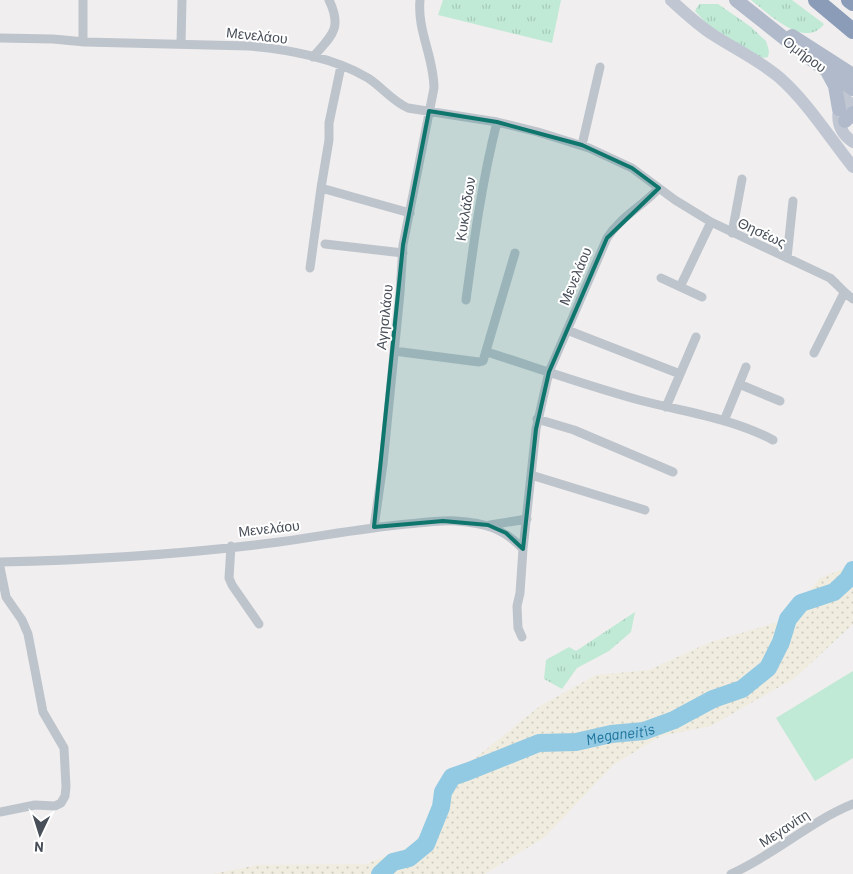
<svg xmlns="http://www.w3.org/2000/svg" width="853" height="874" font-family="Barlow,sans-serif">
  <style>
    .grass { fill: url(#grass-tufts) }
    .sand { fill: url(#sand-dots) }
    .park { fill: #c0ead5 }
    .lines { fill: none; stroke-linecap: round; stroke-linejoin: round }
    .river { stroke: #92c9e3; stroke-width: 18 }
    .street { stroke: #bec4cc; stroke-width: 9 }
    .secondary { stroke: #c0c7d3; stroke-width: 12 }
    .primary { stroke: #b0baca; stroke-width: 14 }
    .highway { stroke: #8a9cb8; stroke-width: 16 }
    .marked { fill: #0f766e; fill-opacity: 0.2; stroke: #0f766e; stroke-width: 4; stroke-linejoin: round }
    .labels { text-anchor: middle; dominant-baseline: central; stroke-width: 4; stroke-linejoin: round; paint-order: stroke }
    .street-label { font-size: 14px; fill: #484f59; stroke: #fff }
    .water-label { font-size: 15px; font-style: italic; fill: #1a719a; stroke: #fff }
  </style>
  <defs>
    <pattern id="grass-tufts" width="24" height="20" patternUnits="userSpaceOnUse" patternTransform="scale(1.25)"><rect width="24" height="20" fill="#c0ead5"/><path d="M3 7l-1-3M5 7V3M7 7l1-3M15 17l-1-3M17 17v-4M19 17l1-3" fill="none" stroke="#a6cab9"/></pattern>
    <pattern id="sand-dots" width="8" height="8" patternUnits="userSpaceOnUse" patternTransform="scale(1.25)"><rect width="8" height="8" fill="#f0ede0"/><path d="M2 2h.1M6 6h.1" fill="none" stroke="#cfcdc2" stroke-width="1.8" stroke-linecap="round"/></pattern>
  </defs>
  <rect width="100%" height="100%" fill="#f0eeee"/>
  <path class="grass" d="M 443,0 L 561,0 L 552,43 L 438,15 Z
    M 751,0 L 792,0 L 824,24 C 805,50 768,13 751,0 Z
    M 699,4 L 718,4 L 751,27 L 766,41 L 769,51 L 768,57 L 762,58 L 708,25 L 695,11 Z
    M 635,612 L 631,632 L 609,651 L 577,668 L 562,689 L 544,679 L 546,660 L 569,647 L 576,651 Z"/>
  <path class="sand" d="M 853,565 L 853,624 L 795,678 L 711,726 L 661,736 L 613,765 L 545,837 L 485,874 L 213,874 L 257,865 L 366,864 L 412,846 L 441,807 L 452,777 L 540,706 L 596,675 L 649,670 L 708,643 L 788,619 L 820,578 Z"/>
  <path class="park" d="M 853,671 L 853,758 L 815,781 L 776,718 Z"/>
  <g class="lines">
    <path class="river" id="s1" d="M 380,874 L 393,862 L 409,858 L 426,844 L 441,807 L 443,792 L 452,777 L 469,771 L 539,743 L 576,742 L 611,734 L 644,731 L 674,720 L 713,699 L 742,689 L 768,668 L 781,642 L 788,619 L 801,603 L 834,592 L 848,579 L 853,570"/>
    <path class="street" d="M 83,0 L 83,42
      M 0,38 L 53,39 L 85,42 L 249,46 C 287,49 335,58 368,78 C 382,87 392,101 408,108 L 497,122 L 538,132 L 589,148 L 632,168 L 675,200 L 711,222 L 830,278 C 838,285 844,293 853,299
      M 181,44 L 182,0
      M 313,57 C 331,36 343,29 329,0
      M 341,66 L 329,123 L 329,140 L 321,188 L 410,213
      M 582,145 L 600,67
      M 732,233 L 742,179
      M 325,244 L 403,253
      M 787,258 L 793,201
      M 310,268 L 321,188
      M 661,278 L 702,297
      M 680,287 L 711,222
      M 466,300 C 474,240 482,181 497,122
      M 567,330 L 680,374
      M 394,351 L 479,362 L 483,361 L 515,253
      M 487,352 C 537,368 588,386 639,400 C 684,412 732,418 773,440
      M 814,353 L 844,293
      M 739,384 L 780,401
      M 666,407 L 696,337
      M 537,419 L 574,430 L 673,472
      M 724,421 L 746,367
      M 531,475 L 645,510
      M 490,525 L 527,519
      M 374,527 L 383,464 L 400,293 L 403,245 L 434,88 C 434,57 417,31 420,0
      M 231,546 L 229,578 L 232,585 L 259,624
      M 0,562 C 93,560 187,554 279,542 C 322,536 364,528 407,524 C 423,523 439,520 456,521 C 485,523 503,528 523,549 L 536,429 L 549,372 L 607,238 C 620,217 643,206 659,188
      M 0,567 L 6,597 L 22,620 L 28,634 L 43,712 L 64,748 L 66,787 L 65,796 L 61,803 L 55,806 L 35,805 L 0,812
      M 522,637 L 518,628 L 517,606 L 520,593 L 523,549
      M 731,874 C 774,855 809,822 853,804"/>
    <path class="secondary" d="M 671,0 C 685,13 699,26 715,36 C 737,50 760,61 780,78 C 808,103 829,137 853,167
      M 853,86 C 836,102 831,127 853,142
      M 845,121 L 853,103"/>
    <path class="primary" d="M 736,0 L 808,57 L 853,89
      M 792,36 L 853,75
      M 828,73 L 835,86 L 839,109
      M 845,121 L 853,113"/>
    <path class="highway" d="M 816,0 L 853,31
      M 849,0 L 853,3"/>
  </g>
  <path class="marked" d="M 429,111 L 497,122 L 582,145 L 632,168 L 659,188 L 607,238 L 549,372 L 536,429 L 523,549 L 506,533 L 488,525 L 443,521 L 374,527 L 403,245 Z"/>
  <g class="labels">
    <g class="street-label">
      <text transform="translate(257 35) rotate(6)">Μενελάου</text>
      <text transform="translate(805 54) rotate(37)">Ομήρου</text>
      <text transform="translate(465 209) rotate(-81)">Κυκλάδων</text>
      <text transform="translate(762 232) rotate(25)">Θησέως</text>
      <text transform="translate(575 276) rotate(-67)">Μενελάου</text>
      <text transform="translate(384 317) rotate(-84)">Αγησιλάου</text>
      <text transform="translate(269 528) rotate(-6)">Μενελάου</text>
      <text transform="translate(784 828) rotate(-33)">Μεγανίτη</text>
    </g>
    <g class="water-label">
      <text stroke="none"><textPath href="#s1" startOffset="304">Meganeitis</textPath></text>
    </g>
  </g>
  <g transform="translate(40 834) rotate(184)" stroke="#ffffff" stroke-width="4" paint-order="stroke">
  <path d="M0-4L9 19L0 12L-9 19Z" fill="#484f59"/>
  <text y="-8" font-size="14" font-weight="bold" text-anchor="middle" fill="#484f59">N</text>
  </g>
</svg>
